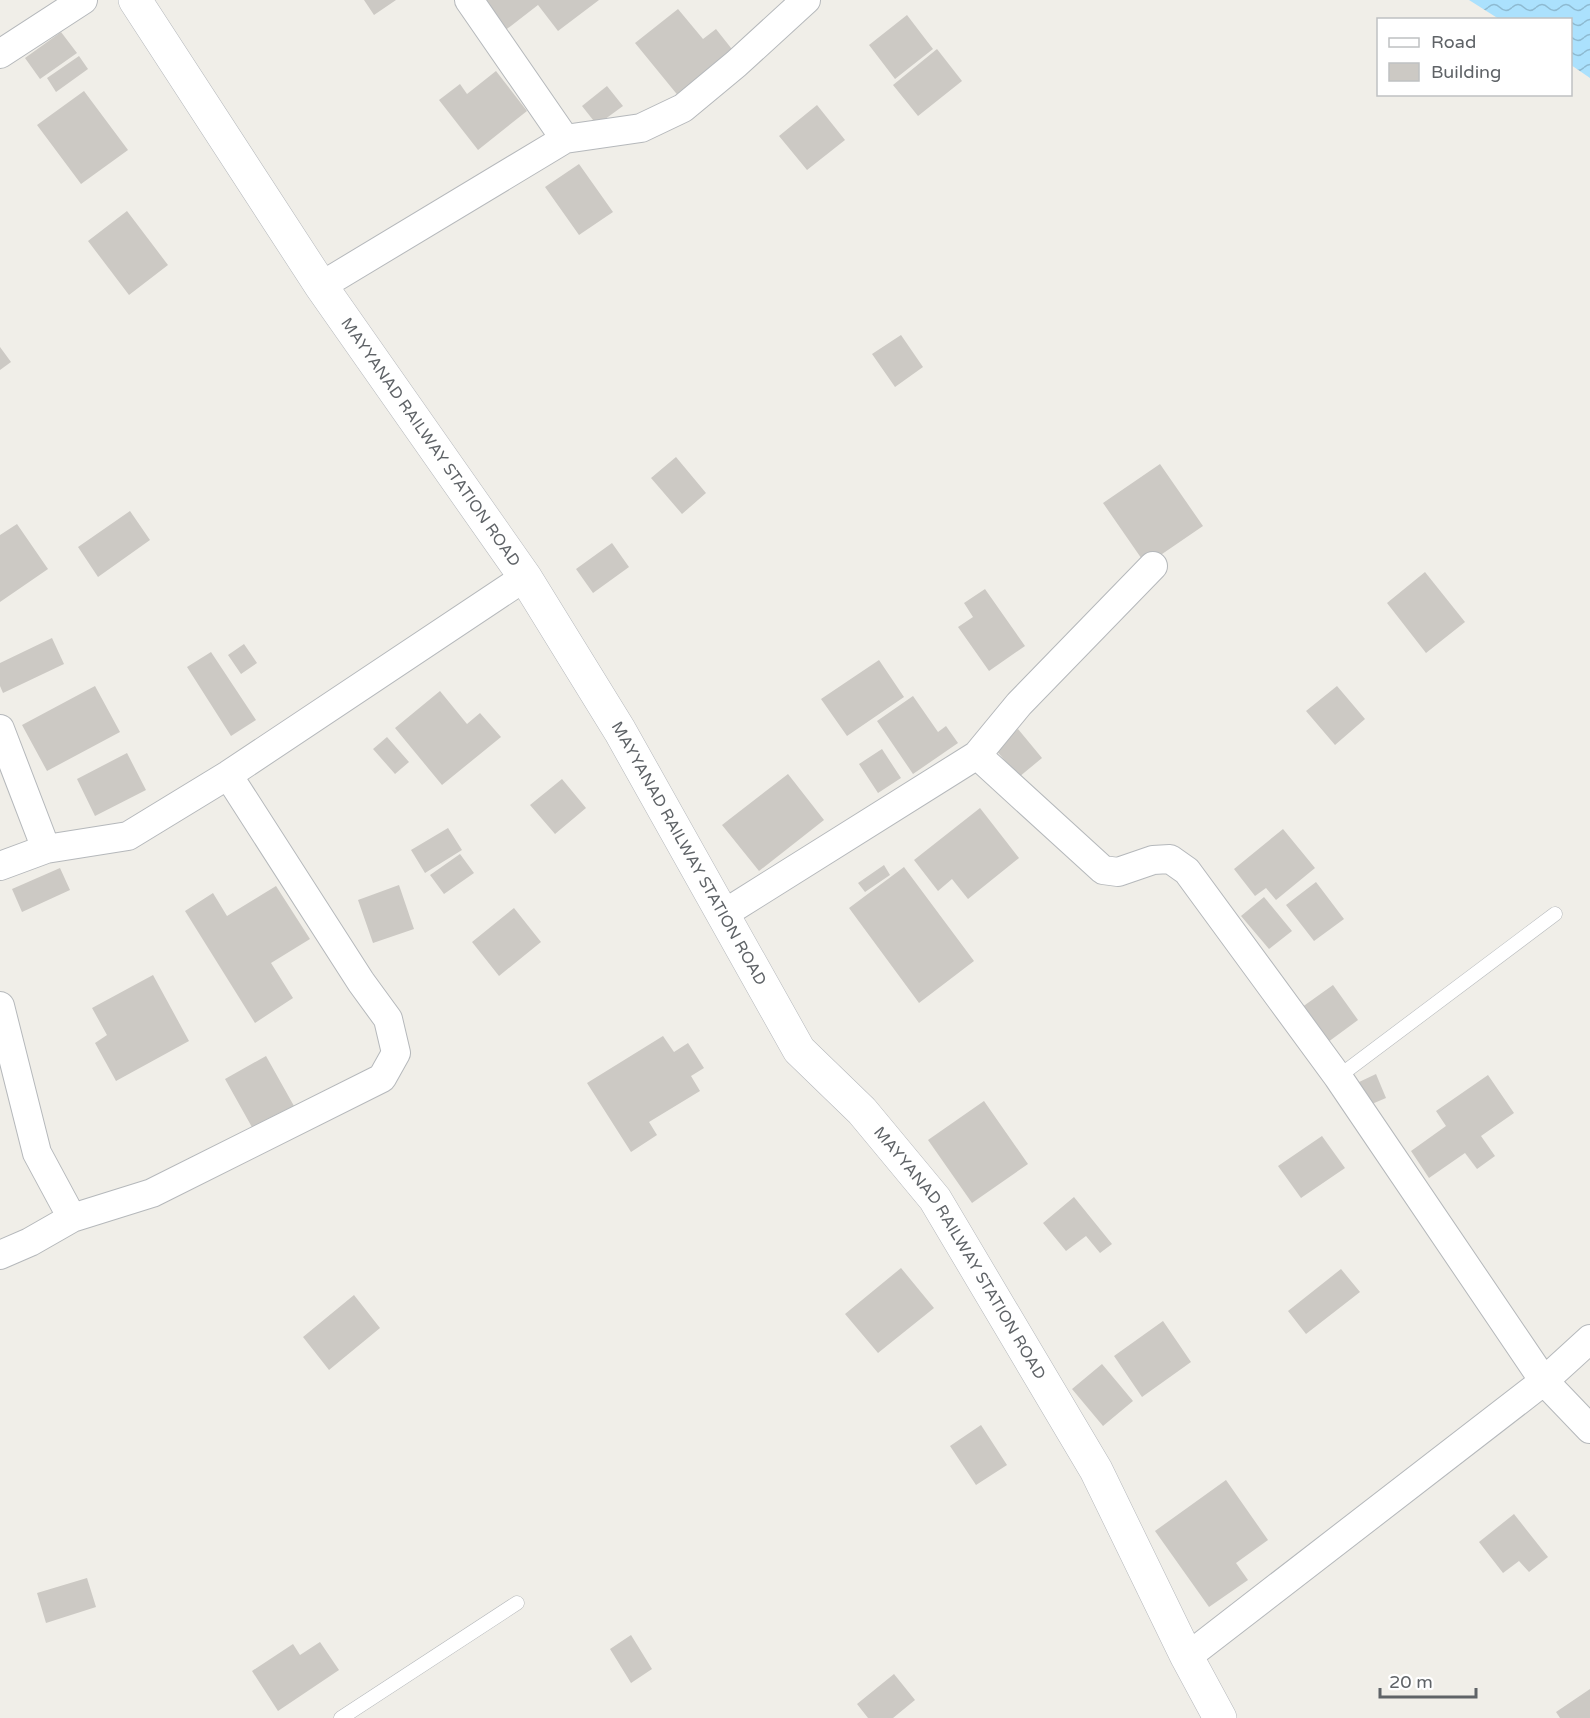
<svg xmlns="http://www.w3.org/2000/svg" width="1590" height="1718" font-family="'Varela Round',sans-serif">
  <style>
    .water { fill: url(#water-waves) }
    .building { fill: #ccc9c4 }
    .lines { fill: none; stroke-linecap: round; stroke-linejoin: round }
    .service-casing { stroke: #b5b8bb; stroke-width: 15 }
    .minor-casing { stroke: #b5b8bb; stroke-width: 30 }
    .secondary-casing { stroke: #b4b7bb; stroke-width: 34 }
    .service { stroke: #fff; stroke-width: 14 }
    .minor { stroke: #fff; stroke-width: 28 }
    .secondary { stroke: #fff; stroke-width: 33 }
    .labels { text-anchor: middle; dominant-baseline: central; stroke-width: 4.5; stroke-linejoin: round; paint-order: stroke }
    .street-label { font-size: 16px; fill: #5f6367; stroke: #fff }
  </style>
  <defs>
    <pattern id="water-waves" width="16" height="10" patternUnits="userSpaceOnUse" patternTransform="scale(1.5)"><rect width="16" height="10" fill="#abe1fd"/><path d="M0 5q4-4 8 0t8 0" fill="none" stroke="#8ebad1"/></pattern>
  </defs>
  <rect width="100%" height="100%" fill="#f0eee8"/>
  <path class="water" d="M 1469,0 L 1590,0 L 1590,78 L 1571,65 L 1570,20 L 1499,19 Z"/>
  <path class="building" d="M 364,0 L 396,0 L 374,15 Z
    M 479,0 L 599,0 L 558,31 L 538,5 L 503,32 Z
    M 678,9 L 703,39 L 716,29 L 735,53 L 680,98 L 635,43 Z
    M 907,15 L 933,49 L 895,79 L 869,45 Z
    M 61,32 L 77,53 L 40,79 L 25,58 Z
    M 937,49 L 962,81 L 918,116 L 893,85 Z
    M 79,56 L 88,69 L 56,92 L 47,78 Z
    M 496,71 L 527,111 L 478,150 L 439,100 L 460,84 L 467,94 Z
    M 607,86 L 623,106 L 597,125 L 582,106 Z
    M 84,91 L 128,150 L 81,184 L 37,125 Z
    M 817,105 L 845,140 L 807,170 L 779,136 Z
    M 579,164 L 613,212 L 579,235 L 545,187 Z
    M 127,211 L 168,265 L 129,295 L 88,241 Z
    M 901,335 L 923,367 L 895,387 L 872,354 Z
    M 0,347 L 11,362 L 0,370 Z
    M 676,457 L 706,493 L 682,514 L 651,478 Z
    M 1160,464 L 1203,526 L 1146,565 L 1103,503 Z
    M 130,511 L 150,540 L 98,577 L 78,547 Z
    M 17,524 L 48,569 L 0,602 L 0,535 Z
    M 612,543 L 629,567 L 593,593 L 576,569 Z
    M 1425,572 L 1465,622 L 1426,653 L 1387,603 Z
    M 985,589 L 1025,646 L 989,671 L 958,627 L 973,617 L 964,603 Z
    M 52,638 L 64,664 L 3,693 L 0,686 L 0,663 Z
    M 244,644 L 257,663 L 241,674 L 228,655 Z
    M 211,652 L 256,720 L 231,736 L 187,667 Z
    M 879,660 L 904,697 L 847,736 L 821,699 Z
    M 95,686 L 120,732 L 47,771 L 22,725 Z
    M 1337,686 L 1365,719 L 1335,745 L 1306,711 Z
    M 440,691 L 467,724 L 480,713 L 501,737 L 442,785 L 395,728 Z
    M 913,696 L 938,732 L 946,726 L 958,743 L 913,774 L 877,721 Z
    M 1018,729 L 1042,758 L 1019,777 L 995,749 Z
    M 387,737 L 409,762 L 395,774 L 373,749 Z
    M 882,749 L 901,778 L 878,793 L 859,764 Z
    M 127,753 L 146,790 L 95,816 L 77,779 Z
    M 788,774 L 824,820 L 759,871 L 722,825 Z
    M 562,779 L 586,808 L 555,834 L 530,805 Z
    M 980,808 L 1019,858 L 968,899 L 952,879 L 938,891 L 914,860 Z
    M 448,828 L 462,850 L 425,873 L 411,850 Z
    M 1283,829 L 1315,868 L 1276,900 L 1266,888 L 1255,896 L 1234,869 Z
    M 460,854 L 474,873 L 444,894 L 430,875 Z
    M 884,865 L 890,875 L 865,892 L 858,883 Z
    M 904,867 L 974,961 L 919,1003 L 849,908 Z
    M 60,868 L 70,890 L 22,912 L 12,889 Z
    M 1316,882 L 1344,919 L 1314,941 L 1286,905 Z
    M 399,885 L 414,929 L 373,943 L 358,900 Z
    M 276,886 L 310,939 L 271,963 L 293,998 L 255,1023 L 185,911 L 213,893 L 227,916 Z
    M 1264,897 L 1292,931 L 1269,949 L 1241,916 Z
    M 514,908 L 541,942 L 499,976 L 472,942 Z
    M 153,975 L 189,1041 L 116,1081 L 95,1043 L 107,1035 L 92,1008 Z
    M 1333,985 L 1358,1020 L 1324,1045 L 1298,1010 Z
    M 663,1036 L 674,1052 L 688,1043 L 704,1068 L 691,1076 L 700,1091 L 649,1122 L 657,1135 L 631,1152 L 587,1083 Z
    M 266,1056 L 294,1106 L 253,1129 L 225,1079 Z
    M 1376,1074 L 1386,1098 L 1367,1106 L 1357,1083 Z
    M 1488,1075 L 1514,1113 L 1481,1136 L 1495,1156 L 1477,1169 L 1465,1153 L 1429,1178 L 1411,1151 L 1446,1126 L 1436,1111 Z
    M 984,1101 L 1028,1164 L 972,1203 L 928,1140 Z
    M 1322,1136 L 1345,1168 L 1301,1198 L 1278,1166 Z
    M 1074,1197 L 1112,1244 L 1100,1253 L 1086,1236 L 1066,1251 L 1043,1223 Z
    M 901,1268 L 934,1308 L 878,1353 L 845,1314 Z
    M 1341,1269 L 1360,1292 L 1306,1334 L 1288,1311 Z
    M 354,1295 L 380,1328 L 329,1370 L 303,1337 Z
    M 1163,1321 L 1191,1362 L 1142,1397 L 1114,1356 Z
    M 1102,1364 L 1133,1401 L 1103,1426 L 1072,1389 Z
    M 981,1425 L 1007,1465 L 976,1485 L 950,1446 Z
    M 1226,1480 L 1268,1540 L 1236,1563 L 1248,1580 L 1209,1607 L 1155,1531 Z
    M 1514,1514 L 1548,1557 L 1529,1572 L 1519,1561 L 1503,1573 L 1479,1542 Z
    M 87,1578 L 96,1607 L 46,1623 L 37,1593 Z
    M 631,1635 L 652,1669 L 631,1683 L 610,1649 Z
    M 320,1642 L 339,1670 L 278,1711 L 252,1671 L 293,1644 L 300,1655 Z
    M 894,1674 L 915,1700 L 893,1718 L 868,1718 L 857,1704 Z
    M 1590,1689 L 1590,1718 L 1560,1718 L 1556,1712 Z"/>
  <g class="lines">
    <g class="service-casing">
      <path id="service" d="M 1338,1077 L 1555,914
        M 341,1718 L 517,1603"/>
    </g>
    <g class="minor-casing">
      <path id="minor" d="M 469,0 L 565,139
        M 0,54 L 83,0
        M 321,286 L 565,139 L 641,128 L 683,108 L 736,64 L 806,0
        M 0,729 L 46,849
        M 977,755 L 1103,870 L 1118,872 L 1153,860 L 1170,859 L 1187,871 L 1338,1077 L 1544,1381 L 1590,1429
        M 0,866 L 46,849 L 128,836 L 228,775 L 525,577
        M 722,915 L 977,755 L 1019,704 L 1153,566
        M 0,1006 L 37,1153 L 72,1218 L 30,1242 L 0,1255
        M 72,1218 L 152,1193 L 382,1078 L 396,1053 L 388,1019 L 361,982 L 228,775
        M 1187,1657 L 1544,1381 L 1590,1339"/>
    </g>
    <g class="secondary-casing">
      <g id="secondary">
        <path id="s1" d="M 135,0 L 321,286 L 525,577 L 620,731 L 799,1050 L 862,1111 L 935,1199 L 1096,1470 L 1187,1657 L 1220,1718"/>
      </g>
    </g>
    <use href="#service" class="service"/>
    <use href="#minor" class="minor"/>
    <use href="#secondary" class="secondary"/>
  </g>
  <g class="labels">
    <g class="street-label">
      <text stroke="none"><textPath href="#s1" startOffset="532">MAYYANAD RAILWAY STATION ROAD</textPath></text>
      <text stroke="none"><textPath href="#s1" startOffset="1018">MAYYANAD RAILWAY STATION ROAD</textPath></text>
      <text stroke="none"><textPath href="#s1" startOffset="1504">MAYYANAD RAILWAY STATION ROAD</textPath></text>
    </g>
  </g>
  <rect x="1377" y="18" width="195" height="78" fill="#ffffff" stroke="#bfc1c2" stroke-width="1.5"/>
  <rect x="1389" y="38" width="30" height="9" fill="#ffffff" stroke="#bfc1c2" stroke-width="1.5"/>
  <text x="1431" y="48" font-size="18" fill="#5f6367">Road</text>
  <rect x="1389" y="63" width="30" height="18" fill="#ccc9c4" stroke="#bfc1c2" stroke-width="1.5"/>
  <text x="1431" y="78" font-size="18" fill="#5f6367">Building</text>
  <path d="M1380 1688v9h96v-9" fill="none" stroke="#5f6367" stroke-width="3"/>
  <text x="1389" y="1688" font-size="18" fill="#5f6367" stroke="#ffffff" stroke-width="4.5" paint-order="stroke">20 m</text>
</svg>
